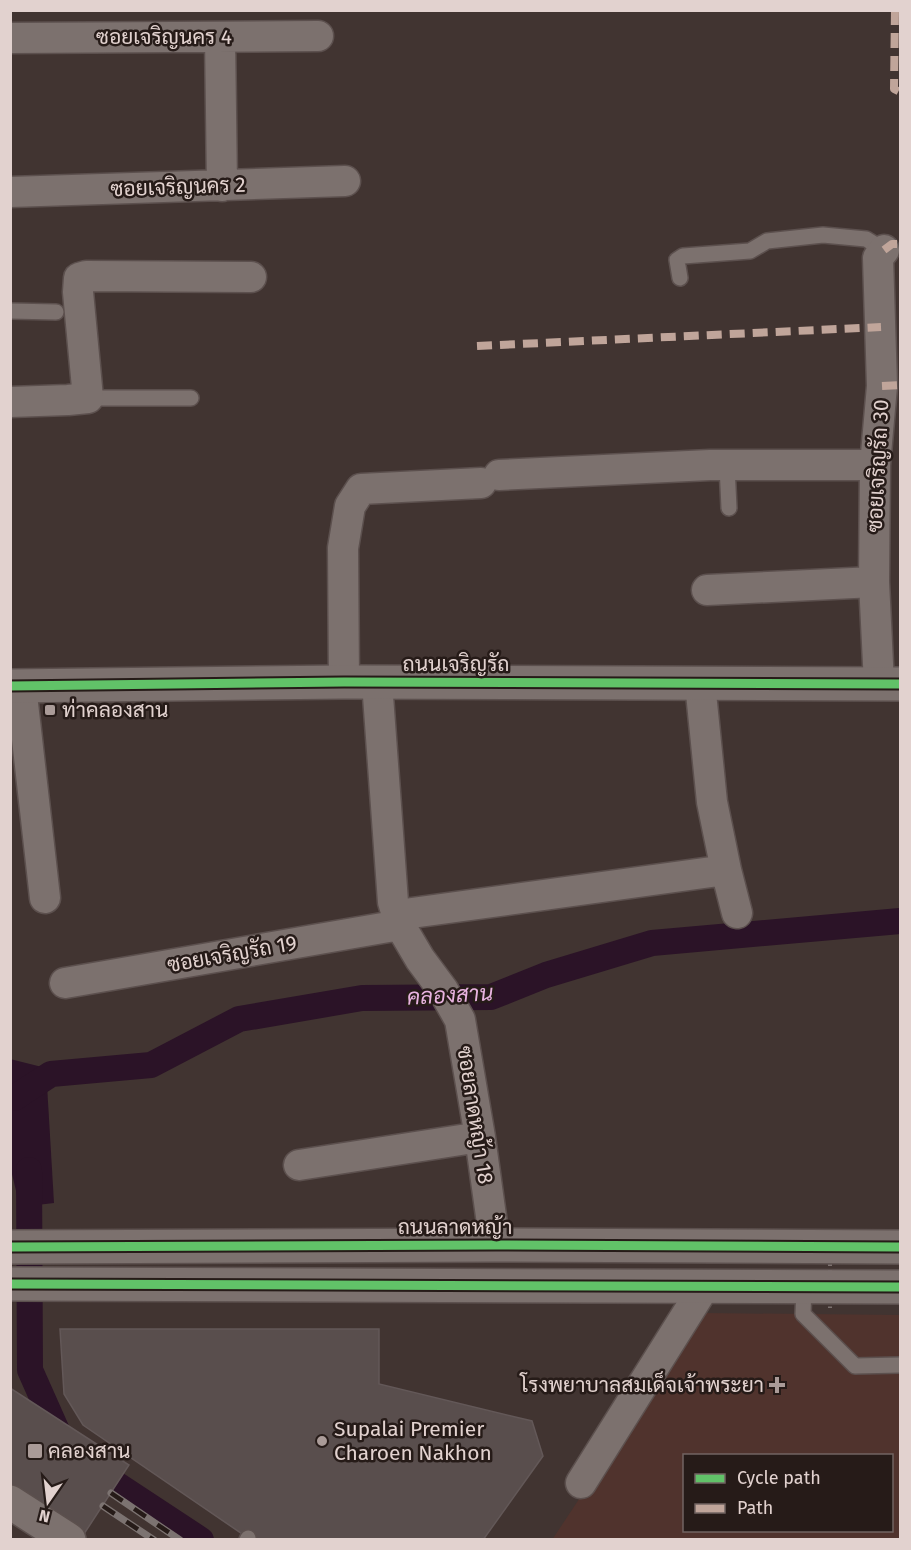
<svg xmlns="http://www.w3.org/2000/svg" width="911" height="1550" font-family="'Fira Sans',Sarabun,sans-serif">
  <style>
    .built { fill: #50332d; fill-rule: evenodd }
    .water { fill: #2b1327 }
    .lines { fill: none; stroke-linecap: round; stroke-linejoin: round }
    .canal { stroke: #2b1327; stroke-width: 26 }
    .building { fill: #594e4d; stroke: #635858; stroke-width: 1.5 }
    .lane-casing { stroke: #5c504e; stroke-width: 18 }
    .street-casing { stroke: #5c504e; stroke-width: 33 }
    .secondary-casing { stroke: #5c504e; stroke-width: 36 }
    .lane { stroke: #7c716e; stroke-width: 15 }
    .street { stroke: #7c716e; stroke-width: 30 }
    .secondary { stroke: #7c716e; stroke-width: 33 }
    .rail-casing { stroke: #7c7371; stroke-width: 7 }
    .rail { stroke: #261b18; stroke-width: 4.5; stroke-dasharray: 14; stroke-linecap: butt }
    .path-bridge { stroke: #7c716f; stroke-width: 4; stroke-dasharray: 1.5 4.5; stroke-linecap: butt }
    .quiet { stroke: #c0a59a; stroke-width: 8; stroke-dasharray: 15 8; stroke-linecap: butt }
    .cycleway-casing { stroke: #261b18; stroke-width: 13 }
    .cycleway { stroke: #61c268; stroke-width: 9 }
    .poi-dot { fill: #aa9b98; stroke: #261b18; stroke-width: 2 }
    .labels { text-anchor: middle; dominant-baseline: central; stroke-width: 5; stroke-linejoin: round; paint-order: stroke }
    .street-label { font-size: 21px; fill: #e2d2cf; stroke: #261b18 }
    .poi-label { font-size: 21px; fill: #e2d2cf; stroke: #261b18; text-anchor: start }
    .water-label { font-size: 22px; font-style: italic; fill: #e8b3e0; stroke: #261b18 }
  </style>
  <rect width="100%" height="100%" fill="#413431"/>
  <path class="built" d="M 702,1313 L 900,1315 L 900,1539 L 552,1540 ZM 684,1456 L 892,1456 L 892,1530 L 684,1530 Z"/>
  <path class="water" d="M 10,1059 L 46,1068 L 54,1203 L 20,1207 L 11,1170 Z"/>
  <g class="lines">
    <path class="canal" d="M 10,1097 L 14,1098 L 51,1074 L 151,1065 L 239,1019 L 362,998 L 491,997 L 546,975 L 652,943 L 900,921
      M 29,1170 L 30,1370 L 66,1451 L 201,1540"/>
  </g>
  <path class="building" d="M 60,1329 L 379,1329 L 379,1384 L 532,1421 L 543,1456 L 483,1540 L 251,1540 L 83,1425 L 64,1394 Z
    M 10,1388 L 129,1465 L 82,1537 L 10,1491 Z"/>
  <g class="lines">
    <g class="lane-casing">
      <path id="lane" d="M 680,278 L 677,260 L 683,256 L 750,251 L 767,241 L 823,235 L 866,239 L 884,250
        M 10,311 L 56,312
        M 88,398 L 191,398
        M 727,466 L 729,508
        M 804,1287 L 803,1314 L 855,1366 L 900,1365
        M 247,1540 L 248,1538"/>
    </g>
    <g class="street-casing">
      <path id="street" d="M 220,37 L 222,186
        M 10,38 L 318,36
        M 10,192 L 345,181
        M 10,402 L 68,400 L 88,398 L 78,292 L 79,278 L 86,276 L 251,277
        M 499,475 L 710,465 L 875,465
        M 707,590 L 874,582
        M 344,682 L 343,548 L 350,506 L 361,489 L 481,483
        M 377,682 L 393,902 L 400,925 L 420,959 L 443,990 L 460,1020 L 480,1137 L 495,1245
        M 700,683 L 712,802 L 726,870 L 737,913
        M 879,684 L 874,582 L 875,465 L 882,386 L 878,258 L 884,250
        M 21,686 L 45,898
        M 397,915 L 726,870
        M 65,983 L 400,925
        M 299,1165 L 480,1137
        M 581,1483 L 704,1287"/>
    </g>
    <g class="secondary-casing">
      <path id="secondary" d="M 10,686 L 344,682 L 900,684
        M 10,1247 L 495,1245 L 900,1247
        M 10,1284 L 900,1287
        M 10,1502 L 69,1540"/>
    </g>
    <use href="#lane" class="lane"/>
    <use href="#street" class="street"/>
    <use href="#secondary" class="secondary"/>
    <g class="rail-casing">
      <path id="rail" d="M 111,1493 L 180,1540
        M 103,1506 L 154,1540"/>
    </g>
    <use href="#rail" class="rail"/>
    <path class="path-bridge" d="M 830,1308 L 830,1231"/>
    <path class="quiet" d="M 895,10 L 894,89 L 900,92
      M 884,250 L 892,244 L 900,244
      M 477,346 L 881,327
      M 882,386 L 900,385"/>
    <g class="cycleway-casing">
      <path id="cycleway" d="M 10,686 L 344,682 L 900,684
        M 11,1247 L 495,1245 L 900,1247
        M 10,1284 L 900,1287"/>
    </g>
    <use href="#cycleway" class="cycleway"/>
  </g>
  <g class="poi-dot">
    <rect x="44" y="704" width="12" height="12" rx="3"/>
    <path d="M774 1376h6v6h6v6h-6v6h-6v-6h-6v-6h6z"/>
    <circle cx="322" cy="1441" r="6"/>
    <rect x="27" y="1443" width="16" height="16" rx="3"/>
  </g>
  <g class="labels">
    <g class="street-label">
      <text x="164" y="37">ซอยเจริญนคร 4</text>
      <text transform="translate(178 187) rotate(-2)">ซอยเจริญนคร 2</text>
      <text transform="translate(878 466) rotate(-87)">ซอยเจริญรัถ 30</text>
      <text x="456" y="664">ถนนเจริญรัถ</text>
      <text transform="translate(232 954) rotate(-10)">ซอยเจริญรัถ 19</text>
      <text transform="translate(475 1115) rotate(81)">ซอยลาดหญ้า 18</text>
      <text x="455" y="1227">ถนนลาดหญ้า</text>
    </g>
    <g class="poi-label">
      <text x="62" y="710">ท่าคลองสาน</text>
      <text x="764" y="1385" text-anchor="end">โรงพยาบาลสมเด็จเจ้าพระยา</text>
      <text x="334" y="1429">Supalai Premier<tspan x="334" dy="24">Charoen Nakhon</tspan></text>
      <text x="48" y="1451">คลองสาน</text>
    </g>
    <g class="water-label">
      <text transform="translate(450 995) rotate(-3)">คลองสาน</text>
    </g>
  </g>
  <rect width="911" height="1550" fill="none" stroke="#e2d2cf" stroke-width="24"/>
  <rect x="683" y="1454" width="210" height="78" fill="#261b18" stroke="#716461" stroke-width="1.5"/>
  <rect x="695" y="1474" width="30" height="9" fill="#61c268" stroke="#716461" stroke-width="1.5"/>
  <text x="737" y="1484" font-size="18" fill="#e2d2cf">Cycle path</text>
  <rect x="695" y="1504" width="30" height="9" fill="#c0a59a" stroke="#716461" stroke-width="1.5"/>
  <text x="737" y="1514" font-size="18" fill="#e2d2cf">Path</text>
  <g transform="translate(48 1502) rotate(194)" stroke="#261b18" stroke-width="4.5" paint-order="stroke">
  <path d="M0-4.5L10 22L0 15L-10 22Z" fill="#e2d2cf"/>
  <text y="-9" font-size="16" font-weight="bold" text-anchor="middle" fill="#e2d2cf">N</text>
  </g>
</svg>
